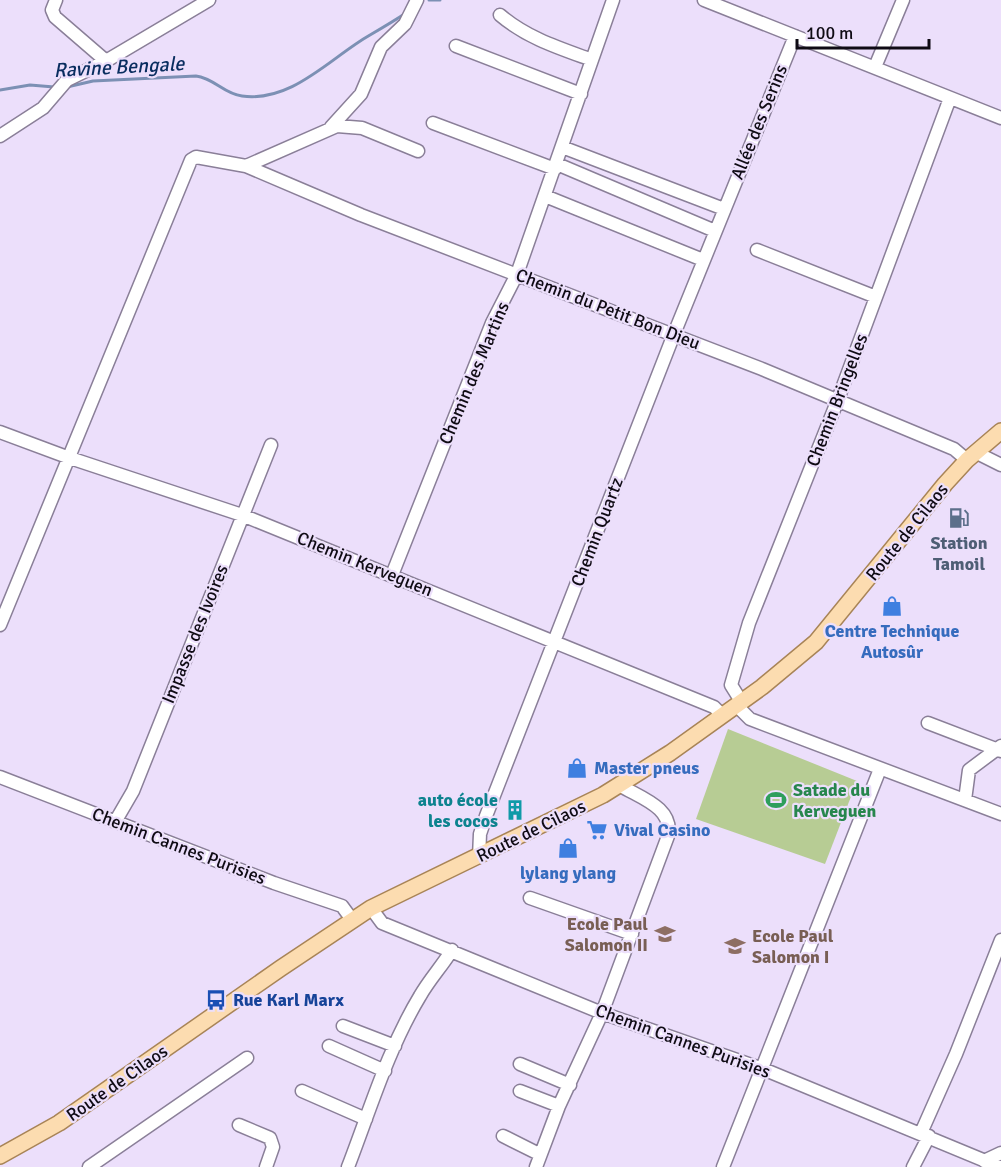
<svg xmlns="http://www.w3.org/2000/svg" width="1001" height="1167" font-family="Signika,sans-serif">
  <style>
    .green { fill: #b7cc94 }
    .lines { fill: none; stroke-linecap: round; stroke-linejoin: round }
    .stream { stroke: #7c90b4; stroke-width: 3 }
    .minor-casing { stroke: #8a7f98; stroke-width: 15 }
    .major-casing { stroke: #a88457; stroke-width: 18 }
    .minor { stroke: #fff; stroke-width: 12 }
    .major { stroke: #fcdcb0; stroke-width: 15 }
    .labels { text-anchor: middle; dominant-baseline: central; stroke-width: 4.5; stroke-linejoin: round; paint-order: stroke }
    .street-label { font-size: 18px; fill: #0f0b14; stroke: #ecdffb }
    .service-label { font-size: 18px; font-weight: bold; fill: #4e5e75; stroke: #ecdffb }
    .shop-label { font-size: 18px; font-weight: bold; fill: #366cbe; stroke: #ecdffb }
    .leisure-label { font-size: 18px; font-weight: bold; fill: #27864d; stroke: #ecdffb; text-anchor: start }
    .culture-label { font-size: 18px; font-weight: bold; fill: #0d838f; stroke: #ecdffb; text-anchor: end }
    .education-label { font-size: 18px; font-weight: bold; fill: #785e54; stroke: #ecdffb; text-anchor: end }
    .transit-label { font-size: 18px; font-weight: bold; fill: #164399; stroke: #ecdffb; text-anchor: start }
    .water-label { font-size: 20px; font-style: italic; fill: #092d5f; stroke: #ecdffb }
  </style>
  <rect width="100%" height="100%" fill="#ecdffb"/>
  <path class="green" d="M 728,729 L 857,781 L 825,864 L 696,819 Z"/>
  <g class="lines">
    <path class="stream" d="M 429,0 L 440,0
      M 67,87 L 93,81 L 196,76 C 214,78 224,94 242,96 C 292,103 331,57 370,35 C 382,28 394,21 406,13
      M 0,90 L 30,85 L 54,87"/>
    <g class="minor-casing">
      <path id="minor" d="M 56,0 L 52,10 L 55,17 L 106,61
        M 704,0 L 1001,118
        M 500,15 C 527,38 559,48 592,60
        M 456,46 L 581,94
        M 875,67 L 903,0
        M 433,123 L 555,169
        M 331,127 L 361,94 L 381,47 L 405,24 L 417,0
        M 0,136 L 43,108 L 67,80 L 106,61 L 209,0
        M 562,147 L 724,209
        M 557,164 L 715,231
        M 246,166 L 337,126 L 362,128 L 418,151
        M 545,196 L 703,260
        M 757,250 L 876,297
        M 0,432 L 67,457 L 242,515 L 714,707 L 722,715
        M 975,452 L 1001,465
        M 392,575 L 492,323 L 517,274 L 613,0
        M 0,625 L 191,160 L 196,157 L 246,166 L 361,215 L 762,369 L 954,449 L 967,460
        M 741,701 L 731,685 L 749,623 L 837,402 L 950,98
        M 736,705 L 750,719 L 1001,814
        M 928,723 L 1001,751
        M 0,777 L 274,883 L 342,906 L 353,921
        M 965,800 L 969,770 L 1001,746
        M 115,822 L 133,791 L 271,445
        M 479,857 L 480,834 L 486,816 L 674,334 L 795,36
        M 530,898 L 632,934
        M 371,908 L 382,923 L 602,1013 L 763,1069 L 1000,1167
        M 343,1026 L 395,1046
        M 329,1046 L 385,1071
        M 520,1064 L 570,1085
        M 302,1091 L 366,1119
        M 520,1091 L 559,1106
        M 239,1125 L 270,1138 L 273,1147 L 266,1167
        M 921,1133 L 956,1054 L 1001,940
        M 503,1136 L 539,1154
        M 984,1161 L 1001,1153
        M 89,1167 L 247,1058
        M 348,1167 C 370,1110 388,1049 420,996 C 429,980 442,966 452,950
        M 536,1167 L 559,1106 L 602,1013 L 668,836 C 674,808 641,798 621,786
        M 723,1167 L 880,769
        M 913,1167 L 929,1136"/>
    </g>
    <g class="major-casing">
      <path id="major" d="M 0,1156 L 59,1123 L 281,968 L 371,908 L 603,795 L 670,753 L 762,687 L 816,642 L 945,484 L 967,460 L 1001,431"/>
    </g>
    <use href="#minor" class="minor"/>
    <use href="#major" class="major"/>
  </g>
  <defs>
    <g id="fuel-bare" transform="scale(1.62)"><path d="M-5.5-6h7V0h2V4h1.3V-2.5L3-4.5l.8-.8L6-3V5H2.5V1h-1V6h-7ZM-4.2-4.7v3.2H.2V-4.7Z" fill="#5c6f8a" stroke="#ecdffb" stroke-width="2.5" paint-order="stroke"/></g>
    <g id="shop-bare" transform="scale(1.62)"><path d="M-5-2.5h2.3a2.7 3.5 0 0 1 5.4 0H5L5.5 6h-11ZM-1.5-2.5h3a1.5 2.3 0 0 0-3 0Z" fill="#3f7fe0" stroke="#ecdffb" stroke-width="2.5" paint-order="stroke"/></g>
    <g id="stadium-bare" transform="scale(1.62)"><path d="M0-5a6.5 5 0 1 0 0 10a6.5 5 0 1 0 0-10ZM-3.5-1.8h7v3.6h-7Z" fill="#2e9e5b" stroke="#ecdffb" stroke-width="2.5" paint-order="stroke"/></g>
    <g id="building-bare" transform="scale(1.62)"><path d="M-4-6H4V6H1V3H-1V6H-4ZM-2.5-4.3h1.7v1.8h-1.7ZM.8-4.3h1.7v1.8H.8ZM-2.5-1h1.7V.8h-1.7ZM.8-1h1.7V.8H.8Z" fill="#0f9aa8" stroke="#ecdffb" stroke-width="2.5" paint-order="stroke"/></g>
    <g id="supermarket-bare" transform="scale(1.62)"><path d="M-6-5.5h2.5l.6 2H6L4.5 2H-2.5L-4.4-4H-6ZM-1.5 3.2a1.3 1.3 0 1 0 .1 0ZM3 3.2a1.3 1.3 0 1 0 .1 0Z" fill="#3f7fe0" stroke="#ecdffb" stroke-width="2.5" paint-order="stroke"/></g>
    <g id="school-bare" transform="scale(1.62)"><path d="M0-5L7-2L0 1L-7-2ZM-4 1L0 2.5L4 1V4Q0 6-4 4Z" fill="#8d6e63" stroke="#ecdffb" stroke-width="2.5" paint-order="stroke"/></g>
    <g id="bus-bare" transform="scale(1.62)"><path d="M-5-6H5V4H4V6H2V4H-2V6H-4V4H-5ZM-3.5-4V0h7V-4ZM-3.5 1.2v1.5H-2V1.2ZM2 1.2v1.5H3.5V1.2Z" fill="#1a4fb4" stroke="#ecdffb" stroke-width="2.5" paint-order="stroke"/></g>
  </defs>
  <g fill-rule="evenodd">
    <use href="#fuel-bare" x="959" y="518"/>
    <use href="#shop-bare" x="892" y="606"/>
    <use href="#shop-bare" x="577" y="768"/>
    <use href="#stadium-bare" x="776" y="800"/>
    <use href="#building-bare" x="515" y="810"/>
    <use href="#supermarket-bare" x="597" y="830"/>
    <use href="#shop-bare" x="568" y="848"/>
    <use href="#school-bare" x="665" y="934"/>
    <use href="#school-bare" x="735" y="946"/>
    <use href="#bus-bare" x="216" y="1000"/>
  </g>
  <g class="labels">
    <g class="street-label">
      <text transform="translate(759 122) rotate(-68)">Allée des Serins</text>
      <text transform="translate(608 309) rotate(21)">Chemin du Petit Bon Dieu</text>
      <text transform="translate(474 373) rotate(-67)">Chemin des Martins</text>
      <text transform="translate(837 400) rotate(-69)">Chemin Bringelles</text>
      <text transform="translate(597 532) rotate(-69)">Chemin Quartz</text>
      <text transform="translate(907 532) rotate(-51)">Route de Cilaos</text>
      <text transform="translate(365 564) rotate(22)">Chemin Kerveguen</text>
      <text transform="translate(195 634) rotate(-68)">Impasse des Ivoires</text>
      <text transform="translate(531 831) rotate(-26)">Route de Cilaos</text>
      <text transform="translate(179 846) rotate(21)">Chemin Cannes Purisies</text>
      <text transform="translate(683 1041) rotate(20)">Chemin Cannes Purisies</text>
      <text transform="translate(117 1083) rotate(-35)">Route de Cilaos</text>
    </g>
    <g class="service-label">
      <text x="959" y="543">Station<tspan x="959" dy="21">Tamoil</tspan></text>
    </g>
    <g class="shop-label">
      <text x="892" y="631">Centre Technique<tspan x="892" dy="21">Autosûr</tspan></text>
      <text x="594" y="768" text-anchor="start">Master pneus</text>
      <text x="614" y="830" text-anchor="start">Vival Casino</text>
      <text x="568" y="873">lylang ylang</text>
    </g>
    <g class="leisure-label">
      <text x="793" y="790">Satade du<tspan x="793" dy="21">Kerveguen</tspan></text>
    </g>
    <g class="culture-label">
      <text x="498" y="800">auto école<tspan x="498" dy="21">les cocos</tspan></text>
    </g>
    <g class="education-label">
      <text x="648" y="924">Ecole Paul<tspan x="648" dy="21">Salomon II</tspan></text>
      <text x="752" y="936" text-anchor="start">Ecole Paul<tspan x="752" dy="21">Salomon I</tspan></text>
    </g>
    <g class="transit-label">
      <text x="233" y="1000">Rue Karl Marx</text>
    </g>
    <g class="water-label">
      <text transform="translate(119 67) rotate(-3)">Ravine Bengale</text>
    </g>
  </g>
  <path d="M797 39v9h132v-9" fill="none" stroke="#0f0b14" stroke-width="3"/>
  <text x="806" y="39" font-size="18" fill="#0f0b14" stroke="#ecdffb" stroke-width="4.5" paint-order="stroke">100 m</text>
</svg>
